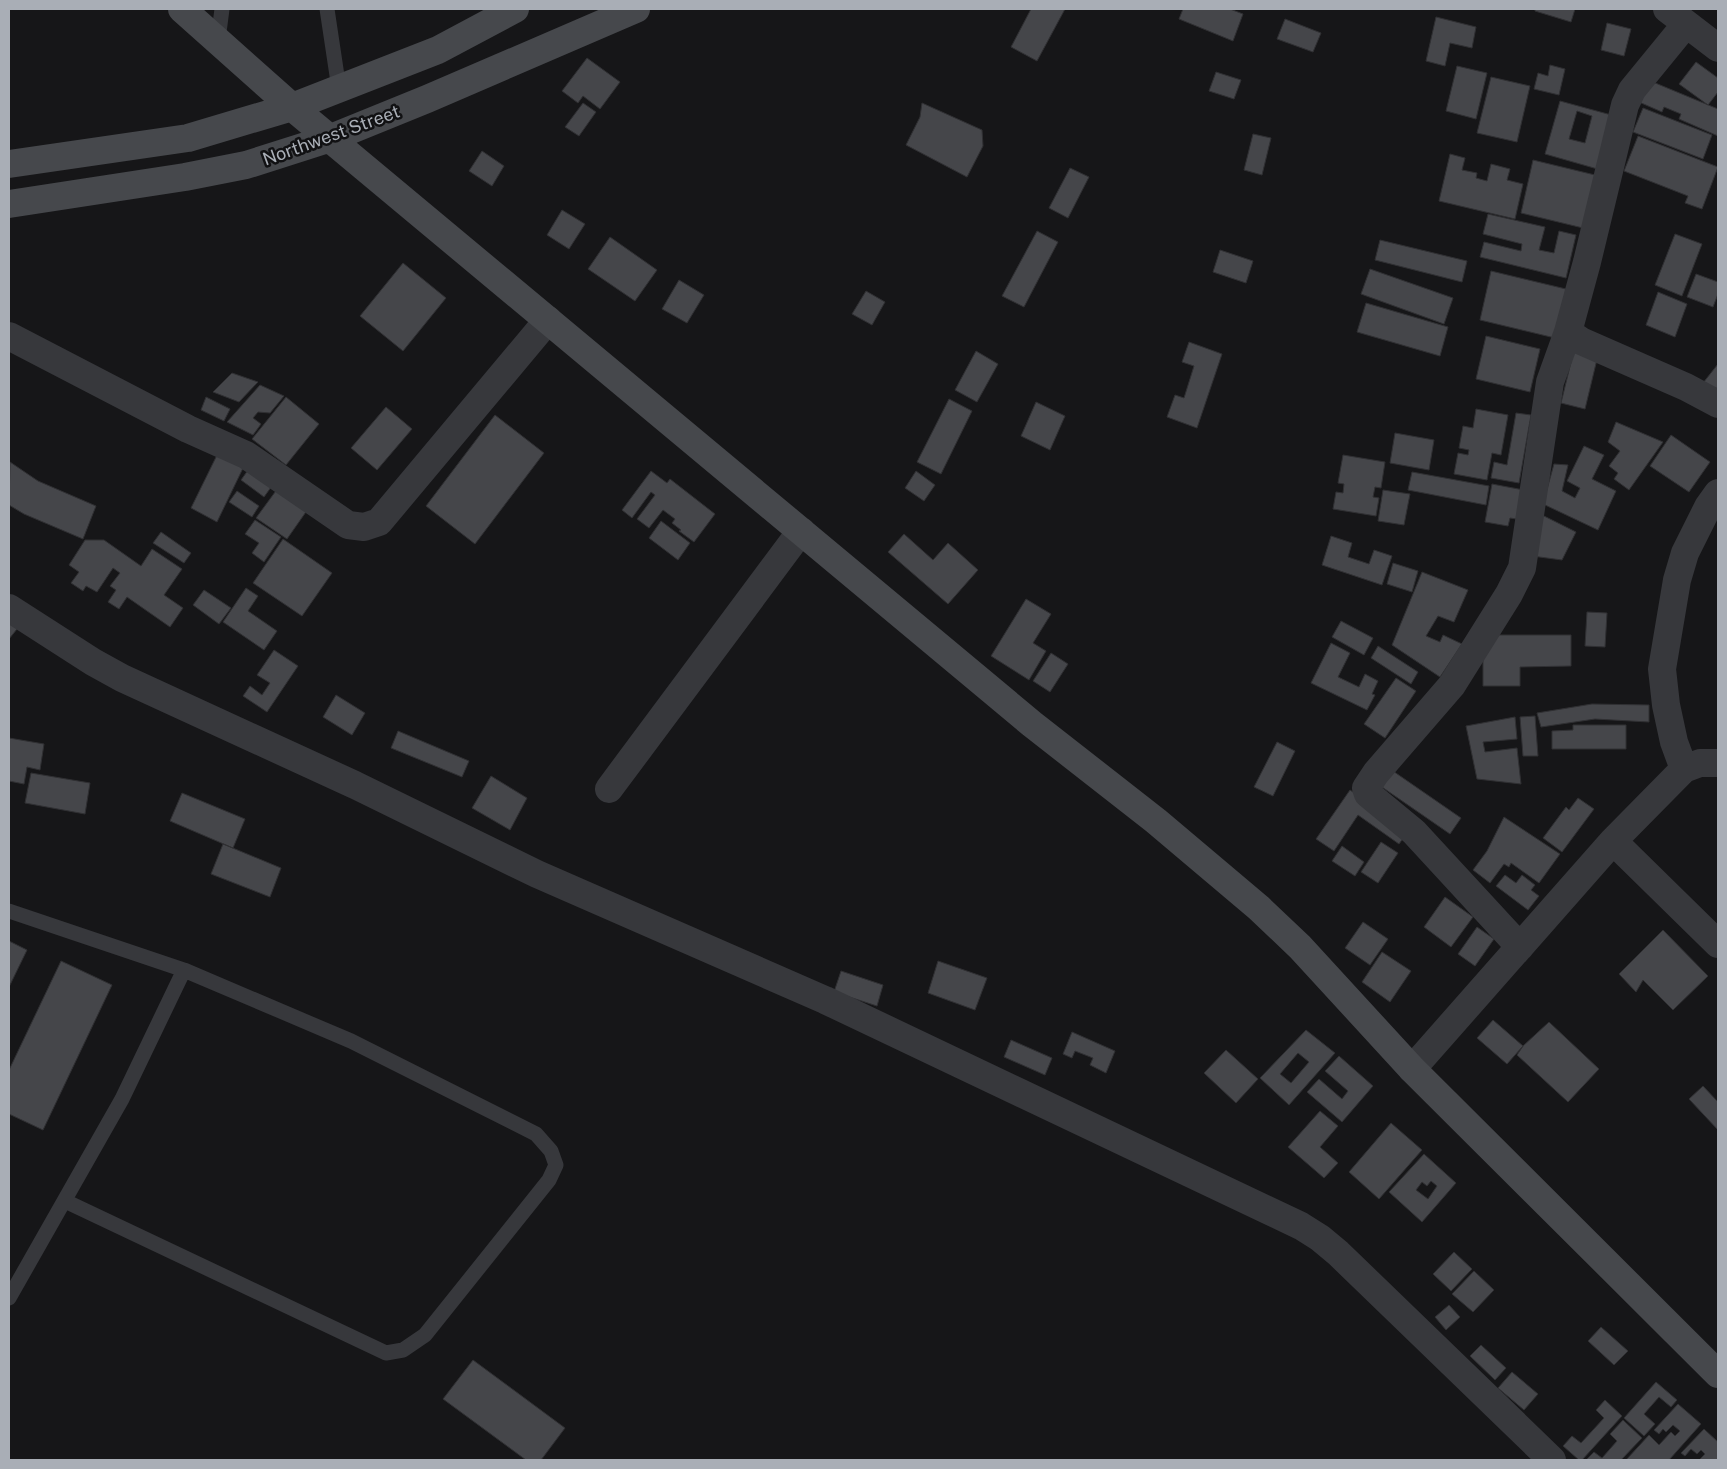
<svg xmlns="http://www.w3.org/2000/svg" width="1727" height="1469" font-family="'Public Sans',sans-serif">
  <style>
    .building { fill: #45464a; stroke: #303033; fill-rule: evenodd }
    .lines { fill: none; stroke-linecap: round; stroke-linejoin: round }
    .lane { stroke: #37383c; stroke-width: 15 }
    .street { stroke: #37383c; stroke-width: 28 }
    .secondary { stroke: #46484c; stroke-width: 28 }
    .labels { text-anchor: middle; dominant-baseline: central; stroke-width: 5; stroke-linejoin: round; paint-order: stroke }
    .street-label { font-size: 18px; fill: #a9aeb6; stroke: #111113 }
  </style>
  <rect width="100%" height="100%" fill="#161618"/>
  <path class="building" d="M 1031,9 L 1065,9 L 1037,61 L 1011,47 Z
    M 1183,9 L 1230,9 L 1243,14 L 1233,41 L 1179,19 Z
    M 1535,9 L 1575,9 L 1571,22 L 1535,11 Z
    M 1436,17 L 1476,27 L 1472,48 L 1450,43 L 1445,66 L 1426,61 Z
    M 1285,19 L 1321,33 L 1313,52 L 1277,39 Z
    M 1607,23 L 1631,29 L 1624,56 L 1601,50 Z
    M 587,58 L 620,82 L 600,109 L 583,96 L 578,103 L 562,91 Z
    M 1696,62 L 1718,78 L 1718,92 L 1708,105 L 1679,84 Z
    M 1550,65 L 1565,69 L 1559,95 L 1534,89 L 1538,73 L 1548,76 Z
    M 1457,66 L 1487,73 L 1476,119 L 1446,111 Z
    M 1216,72 L 1241,80 L 1234,99 L 1209,91 Z
    M 1491,77 L 1530,86 L 1517,142 L 1477,133 Z
    M 1648,80 L 1718,109 L 1718,136 L 1679,119 L 1681,114 L 1664,107 L 1662,112 L 1639,102 Z
    M 1560,101 L 1615,116 L 1601,170 L 1545,154 ZM 1577,111 L 1592,116 L 1585,143 L 1569,139 Z
    M 583,103 L 596,112 L 579,136 L 565,127 Z
    M 922,103 L 982,130 L 983,146 L 967,177 L 906,145 L 920,117 Z
    M 1643,108 L 1712,135 L 1703,159 L 1633,132 Z
    M 1253,134 L 1271,138 L 1262,175 L 1244,170 Z
    M 1638,136 L 1718,167 L 1702,209 L 1685,203 L 1688,196 L 1624,171 Z
    M 482,151 L 504,166 L 492,186 L 469,171 Z
    M 1450,154 L 1465,158 L 1462,170 L 1477,173 L 1476,178 L 1487,181 L 1491,164 L 1510,169 L 1507,180 L 1523,184 L 1515,219 L 1439,201 Z
    M 1533,160 L 1595,175 L 1583,228 L 1521,213 Z
    M 1070,168 L 1089,177 L 1068,218 L 1049,208 Z
    M 562,210 L 585,224 L 569,249 L 547,235 Z
    M 1488,214 L 1545,227 L 1539,250 L 1554,253 L 1559,231 L 1576,235 L 1566,278 L 1480,257 L 1484,242 L 1521,251 L 1522,244 L 1483,234 Z
    M 1037,231 L 1058,242 L 1024,307 L 1002,296 Z
    M 1675,234 L 1702,244 L 1682,296 L 1655,285 Z
    M 610,237 L 657,270 L 635,301 L 588,269 Z
    M 1380,240 L 1467,261 L 1462,282 L 1375,260 Z
    M 1220,250 L 1253,261 L 1246,283 L 1213,272 Z
    M 403,263 L 446,298 L 403,351 L 360,316 Z
    M 1370,269 L 1453,298 L 1444,324 L 1361,294 Z
    M 1491,271 L 1566,289 L 1555,338 L 1480,320 Z
    M 1696,274 L 1718,282 L 1718,294 L 1713,307 L 1687,297 Z
    M 679,280 L 704,295 L 687,323 L 662,309 Z
    M 866,291 L 885,302 L 872,325 L 852,314 Z
    M 1658,292 L 1687,304 L 1675,337 L 1646,325 Z
    M 1366,303 L 1448,327 L 1440,356 L 1357,332 Z
    M 1486,336 L 1540,349 L 1530,392 L 1476,379 Z
    M 1189,342 L 1222,354 L 1197,428 L 1167,417 L 1175,395 L 1184,398 L 1194,366 L 1182,362 Z
    M 1575,346 L 1599,351 L 1585,409 L 1561,403 Z
    M 976,351 L 998,364 L 977,402 L 955,390 Z
    M 1718,364 L 1718,389 L 1703,383 Z
    M 232,373 L 258,382 L 239,402 L 213,392 Z
    M 260,385 L 284,396 L 270,413 L 258,412 L 253,418 L 261,424 L 253,435 L 227,422 Z
    M 206,397 L 230,409 L 224,421 L 201,410 Z
    M 286,397 L 319,424 L 286,465 L 252,439 Z
    M 949,399 L 972,411 L 941,474 L 917,462 Z
    M 1036,402 L 1065,416 L 1050,450 L 1021,436 Z
    M 386,407 L 412,429 L 377,470 L 351,448 Z
    M 1476,409 L 1508,415 L 1501,455 L 1492,453 L 1487,480 L 1454,474 L 1458,453 L 1468,455 L 1469,450 L 1459,448 L 1463,426 L 1473,428 Z
    M 1516,413 L 1531,415 L 1519,483 L 1491,478 L 1494,462 L 1507,465 Z
    M 495,415 L 544,453 L 475,544 L 426,506 Z
    M 1616,422 L 1663,442 L 1629,490 L 1614,479 L 1618,473 L 1609,466 L 1620,451 L 1608,442 Z
    M 1395,433 L 1434,440 L 1429,470 L 1390,463 Z
    M 1671,435 L 1710,462 L 1689,492 L 1650,466 Z
    M 1584,446 L 1604,455 L 1592,479 L 1616,491 L 1598,530 L 1543,504 L 1554,464 L 1568,465 L 1562,491 L 1575,498 L 1580,488 L 1567,481 Z
    M 219,451 L 245,464 L 217,522 L 191,508 Z
    M 1343,455 L 1385,462 L 1381,488 L 1375,487 L 1373,497 L 1379,498 L 1376,516 L 1333,509 L 1336,492 L 1343,493 L 1344,484 L 1338,483 Z
    M 10,462 L 38,481 L 96,506 L 83,539 L 24,514 L 9,505 Z
    M 251,466 L 274,483 L 264,497 L 241,480 Z
    M 651,471 L 667,483 L 670,479 L 715,514 L 694,542 L 679,531 L 681,530 L 672,523 L 675,519 L 663,510 L 649,528 L 637,519 L 655,495 L 651,492 L 632,518 L 622,510 Z
    M 916,471 L 935,485 L 924,501 L 905,488 Z
    M 1412,472 L 1489,486 L 1486,505 L 1408,490 Z
    M 1492,484 L 1529,491 L 1523,520 L 1510,518 L 1508,526 L 1485,522 Z
    M 278,488 L 308,509 L 287,539 L 256,518 Z
    M 1383,490 L 1410,494 L 1404,525 L 1378,521 Z
    M 237,491 L 259,506 L 252,517 L 229,502 Z
    M 1542,515 L 1576,532 L 1562,560 L 1532,556 Z
    M 255,520 L 281,537 L 264,562 L 252,553 L 259,543 L 245,534 Z
    M 661,521 L 690,543 L 678,560 L 649,538 Z
    M 161,532 L 191,553 L 184,563 L 153,543 Z
    M 904,534 L 933,560 L 948,543 L 978,570 L 948,604 L 888,552 Z
    M 1331,536 L 1352,543 L 1348,557 L 1369,564 L 1374,550 L 1392,556 L 1382,585 L 1322,565 Z
    M 283,539 L 332,573 L 302,616 L 253,583 Z
    M 85,540 L 104,540 L 141,566 L 152,549 L 182,569 L 164,595 L 183,608 L 170,627 L 127,597 L 119,609 L 108,602 L 116,590 L 110,586 L 120,573 L 113,568 L 97,592 L 86,586 L 83,591 L 71,583 L 79,572 L 69,565 Z
    M 1393,563 L 1418,571 L 1412,592 L 1387,584 Z
    M 1422,572 L 1468,590 L 1454,622 L 1438,616 L 1426,636 L 1440,642 L 1443,635 L 1462,644 L 1440,677 L 1392,645 Z
    M 246,588 L 258,596 L 248,611 L 277,631 L 264,650 L 223,622 Z
    M 204,590 L 231,608 L 219,624 L 193,605 Z
    M 1026,599 L 1051,614 L 1033,643 L 1046,651 L 1029,680 L 991,656 Z
    M 1587,612 L 1607,613 L 1605,647 L 1585,646 Z
    M 9,614 L 21,624 L 9,639 Z
    M 1341,621 L 1373,638 L 1364,655 L 1332,637 Z
    M 1496,635 L 1571,635 L 1571,666 L 1520,667 L 1520,686 L 1483,686 L 1483,657 Z
    M 1331,643 L 1350,653 L 1338,677 L 1359,687 L 1365,674 L 1378,681 L 1372,694 L 1375,695 L 1367,710 L 1311,683 Z
    M 1378,646 L 1418,672 L 1411,684 L 1371,658 Z
    M 274,650 L 298,666 L 267,712 L 243,696 L 250,686 L 262,695 L 270,683 L 257,675 Z
    M 1051,653 L 1068,664 L 1050,692 L 1033,681 Z
    M 1396,678 L 1416,691 L 1385,738 L 1364,724 Z
    M 336,695 L 365,713 L 352,735 L 323,717 Z
    M 1592,704 L 1649,705 L 1649,722 L 1595,719 L 1541,727 L 1537,713 Z
    M 1535,716 L 1538,756 L 1523,756 L 1520,717 Z
    M 1515,717 L 1517,739 L 1483,742 L 1485,752 L 1517,748 L 1521,784 L 1477,779 L 1466,726 Z
    M 1573,725 L 1626,725 L 1626,749 L 1552,749 L 1552,731 L 1573,730 Z
    M 398,731 L 469,761 L 462,777 L 391,748 Z
    M 9,738 L 44,744 L 40,770 L 27,767 L 24,784 L 9,781 Z
    M 1277,742 L 1295,751 L 1273,796 L 1254,787 Z
    M 1390,769 L 1461,818 L 1450,834 L 1379,785 Z
    M 31,773 L 90,783 L 85,814 L 25,803 Z
    M 491,776 L 527,798 L 510,830 L 472,808 Z
    M 1350,790 L 1409,830 L 1399,844 L 1358,815 L 1334,851 L 1316,839 Z
    M 182,793 L 245,819 L 233,848 L 170,821 Z
    M 1578,798 L 1594,809 L 1562,852 L 1543,838 L 1566,807 L 1569,810 Z
    M 1504,817 L 1560,854 L 1539,883 L 1511,863 L 1509,867 L 1504,864 L 1490,883 L 1473,870 L 1487,851 Z
    M 1381,842 L 1398,853 L 1378,883 L 1361,872 Z
    M 223,844 L 281,868 L 270,897 L 211,874 Z
    M 1342,846 L 1364,862 L 1355,876 L 1332,861 Z
    M 1505,875 L 1516,883 L 1522,875 L 1535,885 L 1531,890 L 1539,896 L 1528,910 L 1496,886 Z
    M 1445,897 L 1473,917 L 1451,947 L 1424,927 Z
    M 1363,922 L 1388,939 L 1370,965 L 1345,948 Z
    M 1477,927 L 1494,939 L 1475,966 L 1458,954 Z
    M 1663,930 L 1708,976 L 1673,1010 L 1643,980 L 1636,992 L 1619,974 Z
    M 9,941 L 27,950 L 9,987 Z
    M 1382,952 L 1411,971 L 1390,1002 L 1362,982 Z
    M 61,961 L 112,985 L 43,1130 L 9,1114 L 9,1070 Z
    M 938,961 L 987,978 L 975,1010 L 928,993 Z
    M 841,971 L 883,985 L 877,1006 L 834,992 Z
    M 1493,1020 L 1523,1046 L 1507,1064 L 1477,1038 Z
    M 1549,1022 L 1599,1069 L 1568,1102 L 1517,1055 L 1523,1046 Z
    M 1306,1030 L 1335,1053 L 1289,1105 L 1260,1078 ZM 1298,1053 L 1309,1062 L 1291,1083 L 1280,1074 Z
    M 1072,1032 L 1115,1051 L 1106,1073 L 1090,1065 L 1093,1058 L 1075,1051 L 1072,1058 L 1063,1054 Z
    M 1011,1040 L 1052,1058 L 1045,1075 L 1004,1057 Z
    M 1226,1050 L 1258,1079 L 1236,1103 L 1204,1073 Z
    M 1339,1056 L 1373,1086 L 1342,1122 L 1307,1092 L 1319,1079 L 1342,1099 L 1348,1091 L 1325,1071 Z
    M 1703,1086 L 1718,1102 L 1718,1130 L 1689,1099 Z
    M 1320,1111 L 1338,1126 L 1320,1147 L 1338,1163 L 1324,1178 L 1288,1147 Z
    M 1391,1123 L 1422,1150 L 1379,1199 L 1349,1172 Z
    M 1424,1154 L 1456,1183 L 1422,1222 L 1389,1192 ZM 1431,1181 L 1437,1186 L 1428,1199 L 1416,1190 L 1422,1182 L 1427,1186 Z
    M 1454,1252 L 1472,1269 L 1451,1291 L 1433,1274 Z
    M 1474,1271 L 1494,1290 L 1473,1312 L 1452,1294 Z
    M 1449,1305 L 1460,1317 L 1446,1330 L 1435,1317 Z
    M 1601,1327 L 1628,1351 L 1614,1365 L 1588,1341 Z
    M 1481,1345 L 1506,1368 L 1495,1380 L 1470,1356 Z
    M 473,1360 L 565,1428 L 541,1460 L 526,1460 L 443,1399 Z
    M 1512,1372 L 1538,1394 L 1524,1410 L 1498,1388 Z
    M 1656,1382 L 1677,1400 L 1671,1407 L 1659,1397 L 1644,1414 L 1655,1424 L 1644,1436 L 1624,1418 Z
    M 1605,1400 L 1622,1416 L 1582,1460 L 1579,1460 L 1563,1446 L 1572,1436 L 1581,1443 L 1604,1418 L 1596,1410 Z
    M 1678,1404 L 1701,1424 L 1669,1460 L 1626,1460 L 1649,1435 L 1659,1445 L 1671,1432 L 1675,1436 L 1680,1431 L 1673,1425 L 1666,1432 L 1663,1429 L 1659,1434 L 1654,1430 Z
    M 1623,1420 L 1642,1438 L 1621,1460 L 1586,1460 L 1594,1452 L 1602,1458 L 1617,1441 L 1610,1434 Z
    M 1704,1429 L 1718,1442 L 1718,1459 L 1717,1460 L 1699,1460 L 1705,1454 L 1701,1450 L 1697,1454 L 1691,1449 L 1685,1456 L 1681,1453 Z"/>
  <g class="lines">
    <path class="lane" d="M 327,9 L 339,89
      M 218,40 L 222,9
      M 9,911 L 184,970 L 351,1041 L 536,1134 L 551,1151 L 556,1165 L 549,1180 L 425,1335 L 403,1350 L 386,1353 L 65,1201
      M 9,1298 L 122,1099 L 184,970"/>
    <path class="street" d="M 1667,9 L 1718,48
      M 1568,332 L 1581,341 L 1686,387 L 1718,404
      M 9,336 L 188,429 L 246,455 L 348,525 L 364,527 L 379,522 L 548,320
      M 9,608 L 93,662 L 122,678 L 355,785 L 537,874 L 825,1000 L 1301,1226 L 1320,1238 L 1338,1253 L 1552,1460
      M 1684,769 L 1674,742 L 1666,705 L 1662,669 L 1677,580 L 1685,553 L 1708,507 L 1718,493
      M 609,789 L 801,531
      M 1613,841 L 1718,944
      M 1520,947 L 1414,832 L 1368,794 L 1366,788 L 1376,773 L 1452,685 L 1509,594 L 1522,568 L 1550,382 L 1568,332 L 1587,262 L 1625,105 L 1632,90 L 1686,24
      M 1412,1069 L 1613,841 L 1684,769 L 1700,763 L 1718,763"/>
    <path class="secondary" d="M 182,9 L 292,107 L 1032,724 L 1156,821 L 1259,908 L 1300,947 L 1412,1069 L 1718,1374
      M 9,164 L 188,138 L 292,107 L 438,50 L 515,9
      M 9,204 L 185,177 L 246,165 L 331,138 L 427,99 L 636,9"/>
  </g>
  <g class="labels">
    <g class="street-label">
      <text transform="translate(331 135) rotate(-20)">Northwest Street</text>
    </g>
  </g>
  <rect width="1727" height="1469" fill="none" stroke="#a9aeb6" stroke-width="20"/>
</svg>
